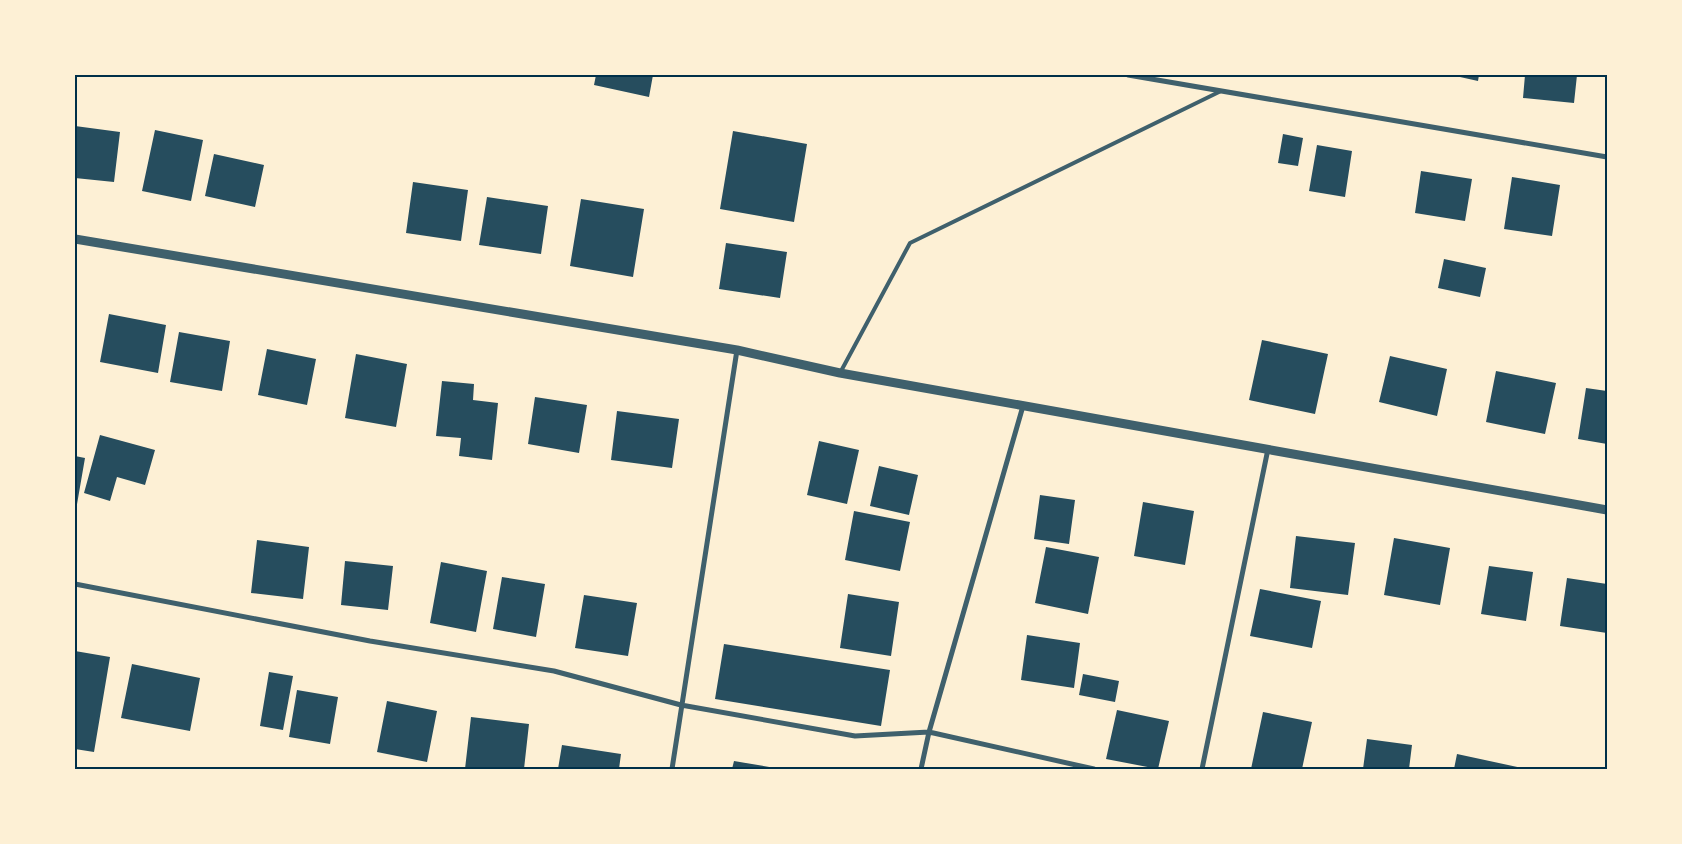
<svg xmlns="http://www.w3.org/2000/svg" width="1682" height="844" font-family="Helvetica,sans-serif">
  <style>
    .building { fill: #264d5e }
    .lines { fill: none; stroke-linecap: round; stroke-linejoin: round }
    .service { stroke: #3f606c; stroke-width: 4 }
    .minor { stroke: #3f606c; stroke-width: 5 }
    .tertiary { stroke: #3f606c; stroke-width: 9 }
    .neatline { fill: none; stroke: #003049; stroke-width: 2 }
  </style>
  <rect width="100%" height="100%" fill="#fdf0d5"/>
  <path class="building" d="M 596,75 L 653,75 L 649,97 L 594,85 Z
    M 1451,75 L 1479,75 L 1478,81 Z
    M 1525,75 L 1577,75 L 1574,103 L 1523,98 Z
    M 75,126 L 120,132 L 114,182 L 75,178 Z
    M 155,130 L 203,140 L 191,201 L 142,191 Z
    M 733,131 L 807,144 L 794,222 L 720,209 Z
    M 1283,134 L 1303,138 L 1298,166 L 1278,163 Z
    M 1317,145 L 1352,151 L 1345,197 L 1309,191 Z
    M 214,154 L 264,165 L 255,207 L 205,196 Z
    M 1421,171 L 1472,179 L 1465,221 L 1415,213 Z
    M 1512,177 L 1560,185 L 1552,236 L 1504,229 Z
    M 413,182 L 468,190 L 461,241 L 406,233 Z
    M 487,197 L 548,206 L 541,254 L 479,245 Z
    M 581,199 L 644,209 L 633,277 L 570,266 Z
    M 726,243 L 787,252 L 780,298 L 719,289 Z
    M 1444,259 L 1486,268 L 1480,297 L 1438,288 Z
    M 109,314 L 166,325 L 158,373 L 100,362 Z
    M 179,332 L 230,341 L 222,391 L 170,382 Z
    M 1262,340 L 1328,354 L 1315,414 L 1249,400 Z
    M 267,349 L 316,359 L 307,405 L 258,395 Z
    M 356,354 L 407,364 L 396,427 L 345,418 Z
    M 1390,356 L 1447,369 L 1437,416 L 1379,402 Z
    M 1496,371 L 1556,383 L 1545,434 L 1486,422 Z
    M 442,381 L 474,384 L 473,400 L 498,403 L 492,460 L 459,456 L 461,438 L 436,436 Z
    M 1586,388 L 1607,391 L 1607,444 L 1578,439 Z
    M 535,397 L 587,405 L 579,453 L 528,444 Z
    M 617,411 L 679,419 L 672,468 L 611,460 Z
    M 100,435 L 155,450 L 145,485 L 117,477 L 110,501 L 84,493 Z
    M 819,441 L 859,450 L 847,504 L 807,495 Z
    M 75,456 L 85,458 L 76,510 L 75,510 Z
    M 879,466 L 918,475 L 909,515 L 870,506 Z
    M 1040,495 L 1075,500 L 1069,544 L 1034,539 Z
    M 1143,502 L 1194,511 L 1185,565 L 1134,556 Z
    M 854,511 L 910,522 L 900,571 L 845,560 Z
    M 1296,536 L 1355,543 L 1348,595 L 1290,588 Z
    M 1394,538 L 1450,548 L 1440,605 L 1384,595 Z
    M 257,540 L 309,547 L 303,599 L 251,593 Z
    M 1046,547 L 1099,557 L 1088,614 L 1035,603 Z
    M 345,561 L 393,566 L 388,610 L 341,605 Z
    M 441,562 L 487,571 L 476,632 L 430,623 Z
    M 1489,566 L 1533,572 L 1526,621 L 1481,614 Z
    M 502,577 L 545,584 L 536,637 L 493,629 Z
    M 1567,578 L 1607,584 L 1607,633 L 1560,626 Z
    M 1260,589 L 1321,601 L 1312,648 L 1250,636 Z
    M 848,594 L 899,602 L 891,656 L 840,648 Z
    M 584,595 L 637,603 L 628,656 L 575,648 Z
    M 1027,635 L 1080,643 L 1074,688 L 1021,680 Z
    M 724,644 L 890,670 L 881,726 L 715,699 Z
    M 75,651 L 110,657 L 94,752 L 75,749 Z
    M 132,664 L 200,678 L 190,731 L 121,718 Z
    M 269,672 L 293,676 L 283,730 L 260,726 Z
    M 1083,674 L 1119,681 L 1115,702 L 1079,695 Z
    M 297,690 L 338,697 L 330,744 L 289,737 Z
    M 387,701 L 437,711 L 427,762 L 377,752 Z
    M 1117,710 L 1169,721 L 1158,769 L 1106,759 Z
    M 1263,712 L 1312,722 L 1302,769 L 1251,769 Z
    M 471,717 L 529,724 L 524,769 L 465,769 Z
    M 1367,739 L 1412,745 L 1409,769 L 1363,769 Z
    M 562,745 L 621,754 L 619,769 L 558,769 Z
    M 1457,754 L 1522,768 L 1522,769 L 1454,769 Z
    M 734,761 L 775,768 L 775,769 L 732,769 Z"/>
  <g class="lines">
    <path class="service" d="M 840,373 L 910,243 L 1221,91"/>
    <path class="minor" d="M 1128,75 L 1607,157
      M 75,584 L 370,641 L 554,671 L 681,705 L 855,736 L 929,732 L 1094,769
      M 672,769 L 737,350
      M 921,769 L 929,732 L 1023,406
      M 1202,769 L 1268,449"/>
    <path class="tertiary" d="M 75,239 L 737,350 L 840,373 L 1607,510"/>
  </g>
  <rect width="1682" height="844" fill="none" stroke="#fdf0d5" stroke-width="152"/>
  <rect x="76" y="76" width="1530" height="692" class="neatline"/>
</svg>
